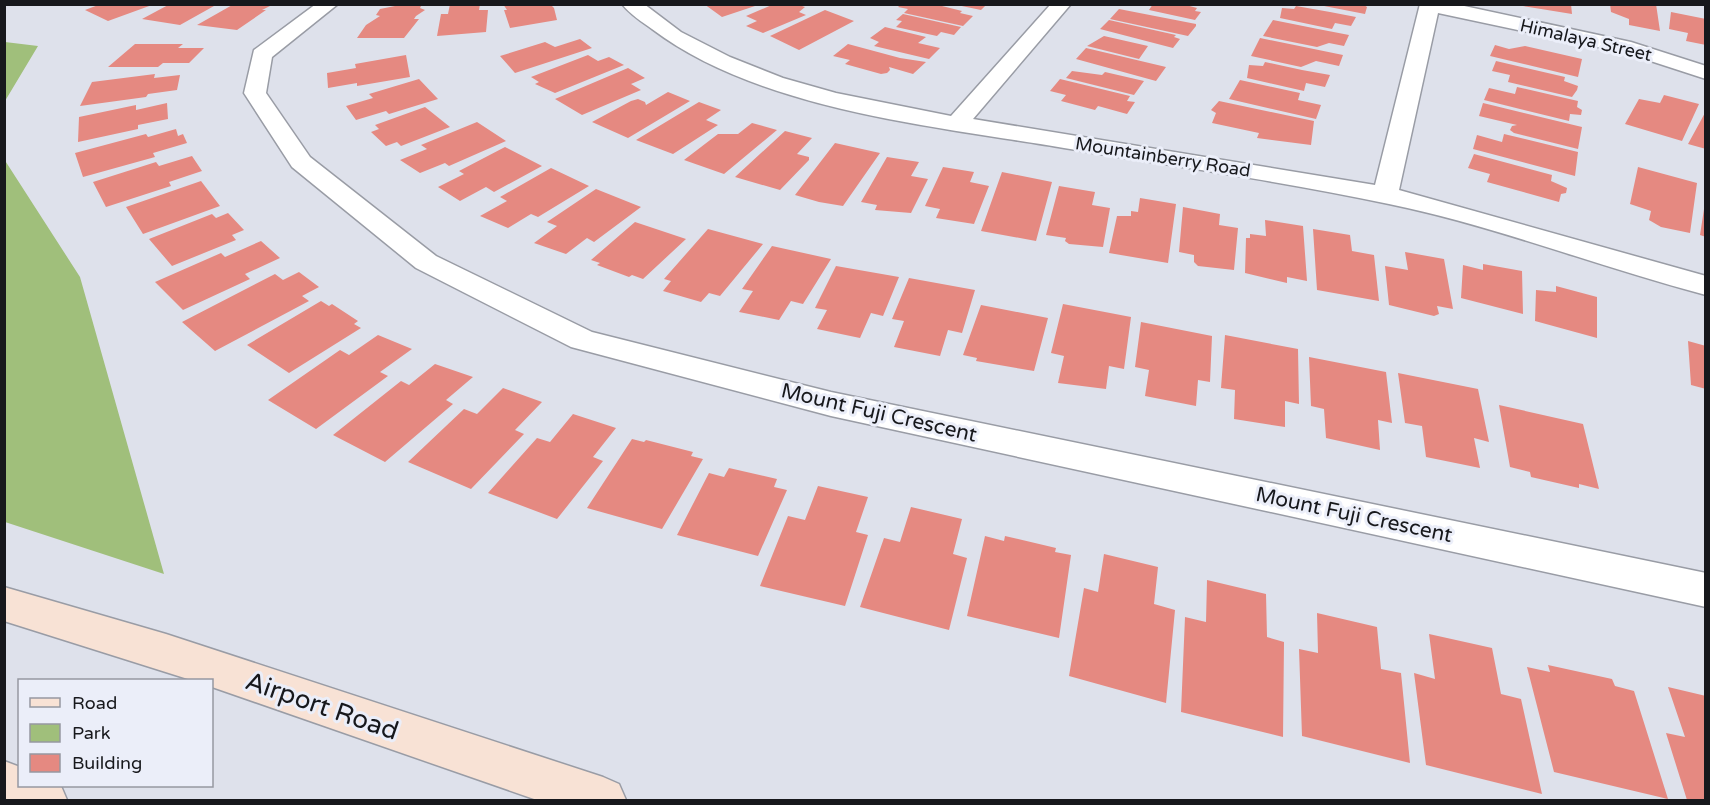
<svg xmlns="http://www.w3.org/2000/svg" width="1710" height="805" font-family="'Varela Round',sans-serif">
  <style>
    .green { fill: #a0bf7b }
    .building { fill: #e58981 }
    .lines { fill: none; stroke-linecap: round; stroke-linejoin: round }
    .minor-casing { stroke: #999ca5; stroke-width: 3 }
    .secondary-casing { stroke: #999ca5; stroke-width: 3 }
    .minor { fill: #fff; fill-rule: evenodd }
    .secondary { fill: #f8e2d5; fill-rule: evenodd }
    .labels { text-anchor: middle; dominant-baseline: central; stroke-width: 6; stroke-linejoin: round; paint-order: stroke }
    .far-street-label { font-size: 18px; fill: #17181c; stroke: #ebeef9 }
    .street-label { font-size: 21px; fill: #17181c; stroke: #ebeef9 }
    .near-street-label { font-size: 26px; fill: #17181c; stroke: #ebeef9 }
  </style>
  <rect width="100%" height="100%" fill="#dee1eb"/>
  <path class="green" d="M 5,42 L 38,46 L 5,101 L 4,42 Z
    M 4,159 L 80,277 L 164,574 L 5,522 Z"/>
  <path class="building" d="M 101,4 L 152,4 L 152,5 L 108,21 L 85,10 Z
    M 170,4 L 210,4 L 214,6 L 180,25 L 142,19 Z
    M 234,4 L 274,4 L 262,10 L 266,10 L 237,30 L 197,25 Z
    M 450,4 L 480,4 L 479,10 L 488,10 L 486,32 L 437,36 L 441,14 L 448,14 Z
    M 503,4 L 550,4 L 554,8 L 557,20 L 510,28 L 504,10 L 507,10 Z
    M 704,4 L 758,4 L 758,5 L 722,17 Z
    M 774,4 L 799,5 L 805,7 L 799,12 L 806,15 L 763,33 L 746,26 L 757,21 L 746,16 Z
    M 901,4 L 934,4 L 962,11 L 960,13 L 973,16 L 963,26 L 904,13 L 908,9 L 898,7 Z
    M 952,4 L 987,4 L 981,10 Z
    M 1153,4 L 1182,4 L 1197,8 L 1195,11 L 1201,12 L 1195,20 L 1149,10 Z
    M 1523,4 L 1571,4 L 1572,14 L 1523,6 Z
    M 1610,4 L 1656,4 L 1660,31 L 1629,25 L 1629,19 L 1611,12 Z
    M 1319,5 L 1364,5 L 1367,7 L 1365,14 Z
    M 395,6 L 421,6 L 420,8 L 425,10 L 416,16 L 414,19 L 419,19 L 404,38 L 357,38 L 366,25 L 380,16 L 376,15 L 380,9 Z
    M 1296,6 L 1330,12 L 1356,17 L 1351,26 L 1335,23 L 1332,29 L 1280,18 L 1282,8 L 1294,9 Z
    M 1119,9 L 1196,24 L 1196,26 L 1188,36 L 1110,19 Z
    M 825,10 L 854,21 L 799,50 L 770,36 Z
    M 1671,12 L 1706,19 L 1706,45 L 1686,41 L 1688,33 L 1669,29 Z
    M 903,14 L 961,27 L 954,35 L 941,32 L 937,36 L 923,33 L 896,27 L 902,21 L 896,20 Z
    M 1109,20 L 1176,35 L 1174,37 L 1180,39 L 1173,48 L 1100,29 Z
    M 1273,20 L 1318,29 L 1349,35 L 1344,46 L 1329,43 L 1317,47 L 1263,36 Z
    M 885,27 L 926,37 L 918,43 L 940,48 L 929,59 L 874,46 L 879,42 L 870,38 Z
    M 1104,36 L 1148,46 L 1139,59 L 1087,46 Z
    M 1260,38 L 1343,55 L 1339,66 L 1316,61 L 1301,67 L 1251,56 Z
    M 580,39 L 592,48 L 515,73 L 500,56 L 545,42 L 555,47 Z
    M 135,44 L 183,44 L 178,48 L 204,48 L 189,63 L 163,63 L 158,67 L 108,67 Z
    M 848,44 L 900,58 L 926,62 L 913,74 L 889,67 L 890,70 L 887,73 L 881,74 L 845,64 L 850,60 L 833,56 Z
    M 1495,45 L 1509,49 L 1525,46 L 1582,59 L 1578,77 L 1490,56 Z
    M 1086,48 L 1166,67 L 1156,81 L 1076,59 Z
    M 406,55 L 410,77 L 357,86 L 357,83 L 328,88 L 327,73 L 356,68 L 355,64 Z
    M 588,55 L 598,61 L 609,57 L 624,65 L 555,93 L 535,84 L 539,82 L 531,77 Z
    M 1496,61 L 1565,77 L 1564,81 L 1578,86 L 1577,90 L 1572,97 L 1508,82 L 1510,75 L 1492,71 Z
    M 1265,62 L 1302,70 L 1330,75 L 1325,87 L 1306,83 L 1304,91 L 1247,78 L 1249,65 L 1263,66 Z
    M 628,68 L 645,78 L 631,84 L 641,90 L 582,115 L 555,99 Z
    M 1072,71 L 1102,75 L 1105,72 L 1144,81 L 1134,95 L 1066,78 Z
    M 155,74 L 154,78 L 180,75 L 177,90 L 148,94 L 146,97 L 80,106 L 92,82 Z
    M 419,79 L 438,99 L 389,114 L 386,111 L 356,120 L 346,106 L 373,98 L 369,94 Z
    M 1060,79 L 1130,96 L 1127,101 L 1135,102 L 1127,114 L 1098,106 L 1095,110 L 1061,101 L 1066,95 L 1050,91 Z
    M 1240,80 L 1300,93 L 1298,100 L 1321,105 L 1316,119 L 1229,99 Z
    M 1517,87 L 1578,101 L 1577,107 L 1582,110 L 1581,115 L 1570,114 L 1569,121 L 1484,100 L 1489,88 L 1515,94 Z
    M 668,92 L 690,101 L 628,138 L 592,122 L 631,101 L 638,99 L 645,102 L 646,105 Z
    M 1664,95 L 1699,104 L 1682,141 L 1625,124 L 1639,99 L 1660,103 Z
    M 1219,101 L 1314,121 L 1311,145 L 1257,138 L 1259,133 L 1212,123 L 1216,113 L 1211,110 Z
    M 699,102 L 721,110 L 706,120 L 718,125 L 673,154 L 636,140 Z
    M 167,103 L 168,119 L 138,125 L 138,129 L 78,142 L 79,117 L 136,105 L 136,110 Z
    M 1483,103 L 1582,127 L 1578,149 L 1514,133 L 1510,130 L 1512,126 L 1517,125 L 1479,116 Z
    M 425,107 L 450,127 L 401,146 L 397,142 L 386,146 L 371,132 L 379,129 L 375,125 Z
    M 1706,111 L 1706,149 L 1688,144 Z
    M 477,122 L 506,141 L 449,166 L 445,163 L 420,173 L 400,160 L 427,149 L 421,145 Z
    M 752,123 L 777,130 L 724,174 L 684,160 L 718,134 L 738,134 Z
    M 176,129 L 178,136 L 183,134 L 187,143 L 153,153 L 155,157 L 83,177 L 75,153 L 146,134 L 148,137 Z
    M 785,131 L 812,138 L 797,154 L 809,157 L 809,160 L 780,190 L 735,177 Z
    M 1504,134 L 1578,152 L 1575,176 L 1473,149 L 1477,135 L 1502,142 Z
    M 835,143 L 880,153 L 843,206 L 819,202 L 795,195 Z
    M 505,147 L 542,166 L 494,192 L 486,187 L 460,201 L 438,187 L 464,174 L 459,171 Z
    M 1474,154 L 1552,175 L 1551,181 L 1567,188 L 1566,193 L 1561,194 L 1559,202 L 1487,182 L 1490,174 L 1468,168 Z
    M 192,156 L 202,171 L 169,182 L 171,186 L 106,207 L 93,182 L 156,162 L 159,166 Z
    M 887,157 L 919,162 L 911,176 L 928,179 L 911,213 L 875,210 L 877,205 L 861,202 Z
    M 943,167 L 974,172 L 970,182 L 989,186 L 974,224 L 936,218 L 940,209 L 925,206 Z
    M 1638,167 L 1697,183 L 1690,233 L 1661,227 L 1649,220 L 1651,211 L 1630,204 Z
    M 551,168 L 589,186 L 538,217 L 531,214 L 508,228 L 480,216 L 507,201 L 500,197 Z
    M 1002,172 L 1052,182 L 1036,241 L 981,231 Z
    M 201,181 L 220,206 L 143,234 L 126,207 Z
    M 1059,186 L 1095,192 L 1092,205 L 1110,208 L 1103,247 L 1069,244 L 1065,241 L 1066,238 L 1046,235 Z
    M 596,189 L 641,207 L 594,242 L 587,238 L 566,254 L 534,243 L 557,226 L 547,222 Z
    M 1140,198 L 1176,204 L 1168,263 L 1109,253 L 1117,216 L 1131,216 L 1131,211 L 1138,212 Z
    M 1183,207 L 1220,214 L 1219,225 L 1238,228 L 1234,270 L 1198,266 L 1194,262 L 1194,255 L 1179,252 Z
    M 1704,209 L 1706,209 L 1706,237 L 1700,235 Z
    M 228,213 L 244,230 L 232,235 L 236,240 L 172,266 L 149,239 L 212,214 L 216,218 Z
    M 1265,220 L 1303,226 L 1307,281 L 1287,277 L 1287,283 L 1245,273 L 1246,238 L 1250,238 L 1250,234 L 1266,236 Z
    M 635,222 L 686,239 L 643,279 L 632,275 L 629,277 L 597,265 L 600,263 L 591,260 Z
    M 708,229 L 763,244 L 720,296 L 709,293 L 701,302 L 663,291 L 671,281 L 664,279 Z
    M 1313,229 L 1350,235 L 1352,251 L 1374,255 L 1379,301 L 1317,290 Z
    M 261,241 L 280,258 L 245,274 L 250,279 L 183,310 L 155,282 L 221,253 L 225,257 Z
    M 772,246 L 831,259 L 803,304 L 791,301 L 779,320 L 739,312 L 753,291 L 742,289 Z
    M 1405,252 L 1444,259 L 1453,309 L 1437,306 L 1439,314 L 1434,316 L 1389,305 L 1385,266 L 1408,270 Z
    M 1483,264 L 1522,271 L 1523,314 L 1461,298 L 1463,265 L 1483,270 Z
    M 836,266 L 899,277 L 883,316 L 871,313 L 860,338 L 817,329 L 827,310 L 815,308 Z
    M 299,272 L 319,287 L 302,296 L 309,301 L 215,351 L 182,322 L 275,274 L 283,280 Z
    M 909,278 L 975,290 L 962,333 L 948,330 L 940,356 L 894,347 L 904,321 L 892,319 Z
    M 1556,286 L 1597,297 L 1597,338 L 1535,321 L 1536,290 L 1556,292 Z
    M 321,301 L 329,306 L 332,304 L 358,321 L 354,324 L 361,328 L 289,373 L 247,345 Z
    M 1063,304 L 1131,317 L 1124,369 L 1109,366 L 1106,389 L 1058,383 L 1064,356 L 1051,353 Z
    M 981,305 L 1048,318 L 1034,371 L 976,361 L 977,358 L 963,355 Z
    M 1141,322 L 1212,336 L 1210,382 L 1198,380 L 1196,406 L 1145,396 L 1149,370 L 1135,367 Z
    M 378,335 L 412,349 L 380,372 L 388,376 L 316,429 L 268,400 L 340,350 L 349,355 Z
    M 1225,335 L 1298,349 L 1299,404 L 1285,401 L 1285,427 L 1234,419 L 1235,390 L 1221,388 Z
    M 1688,341 L 1706,346 L 1706,389 L 1691,385 Z
    M 1309,357 L 1386,372 L 1392,423 L 1378,420 L 1380,450 L 1326,438 L 1324,409 L 1311,406 Z
    M 435,364 L 473,377 L 446,400 L 453,404 L 385,462 L 333,435 L 401,381 L 409,385 Z
    M 1398,373 L 1478,389 L 1489,442 L 1474,438 L 1480,468 L 1426,457 L 1422,426 L 1405,423 Z
    M 503,388 L 542,402 L 515,430 L 524,434 L 471,489 L 408,462 L 464,409 L 477,414 Z
    M 1499,405 L 1583,424 L 1599,489 L 1579,484 L 1579,488 L 1531,477 L 1530,472 L 1510,467 Z
    M 573,414 L 616,428 L 593,457 L 603,461 L 557,519 L 488,493 L 537,438 L 550,442 Z
    M 632,439 L 644,442 L 646,440 L 693,452 L 691,456 L 703,459 L 662,529 L 587,508 Z
    M 729,468 L 777,479 L 774,487 L 787,490 L 758,556 L 677,535 L 709,473 L 724,477 Z
    M 818,486 L 868,497 L 856,532 L 868,535 L 845,606 L 760,586 L 788,516 L 805,520 Z
    M 911,507 L 962,519 L 953,554 L 967,558 L 949,630 L 860,607 L 884,538 L 900,542 Z
    M 985,536 L 1004,541 L 1005,536 L 1056,548 L 1055,552 L 1071,555 L 1059,638 L 967,616 Z
    M 1104,554 L 1158,567 L 1154,604 L 1175,610 L 1166,703 L 1069,676 L 1084,588 L 1098,592 Z
    M 1207,580 L 1266,594 L 1267,637 L 1284,642 L 1283,737 L 1181,712 L 1185,617 L 1206,622 Z
    M 1317,613 L 1377,627 L 1381,669 L 1401,673 L 1410,763 L 1302,736 L 1299,649 L 1318,653 Z
    M 1429,634 L 1492,648 L 1501,694 L 1521,699 L 1542,794 L 1426,765 L 1414,673 L 1435,679 Z
    M 1548,665 L 1612,679 L 1615,686 L 1634,691 L 1668,799 L 1554,772 L 1527,667 L 1550,672 Z
    M 1668,687 L 1706,696 L 1706,800 L 1687,800 L 1666,733 L 1685,737 Z"/>
  <g class="lines">
    <g class="minor-casing">
      <path id="minor" d="M 316,4 L 338,4 L 272,57 L 266,93 L 310,157 L 436,256 L 592,332 L 831,392 L 1706,573 L 1706,607 L 831,416 L 571,347 L 416,268 L 292,167 L 244,93 L 254,50 Z
        M 622,4 L 644,4 L 681,32 L 730,57 L 783,78 L 836,93 L 951,116 L 1051,4 L 1071,4 L 973,119 L 1375,185 L 1420,4 L 1455,4 L 1631,42 L 1706,66 L 1706,79 L 1626,53 L 1438,13 L 1399,190 L 1706,276 L 1706,295 C 1599,267 1496,226 1389,204 C 1281,181 1172,166 1064,148 C 934,126 759,110 652,29 C 642,22 630,14 622,4 Z"/>
    </g>
    <g class="secondary-casing">
      <path id="secondary" d="M 4,587 L 166,634 L 603,777 L 619,784 L 626,800 L 537,800 L 212,687 L 212,680 L 191,680 L 4,621 Z
        M 4,761 L 20,767 L 20,786 L 61,786 L 67,800 L 4,800 Z"/>
    </g>
    <use href="#minor" class="minor"/>
    <use href="#secondary" class="secondary"/>
  </g>
  <g class="labels">
    <g class="far-street-label">
      <text transform="translate(1586 40) rotate(13)">Himalaya Street</text>
      <text transform="translate(1163 157) rotate(9)">Mountainberry Road</text>
    </g>
    <g class="street-label">
      <text transform="translate(879 413) rotate(13)">Mount Fuji Crescent</text>
      <text transform="translate(1354 515) rotate(12)">Mount Fuji Crescent</text>
    </g>
    <g class="near-street-label">
      <text transform="translate(322 706) rotate(19)">Airport Road</text>
    </g>
  </g>
  <rect width="1710" height="805" fill="none" stroke="#17181c" stroke-width="12"/>
  <rect x="18" y="679" width="195" height="108" fill="#ebeef9" stroke="#9698a1" stroke-width="1.5"/>
  <rect x="30" y="698" width="30" height="9" fill="#f8e2d5" stroke="#9698a1" stroke-width="1.5"/>
  <text x="72" y="709" font-size="18" fill="#17181c">Road</text>
  <rect x="30" y="724" width="30" height="18" fill="#a0bf7b" stroke="#9698a1" stroke-width="1.5"/>
  <text x="72" y="739" font-size="18" fill="#17181c">Park</text>
  <rect x="30" y="754" width="30" height="18" fill="#e58981" stroke="#9698a1" stroke-width="1.5"/>
  <text x="72" y="769" font-size="18" fill="#17181c">Building</text>
</svg>
